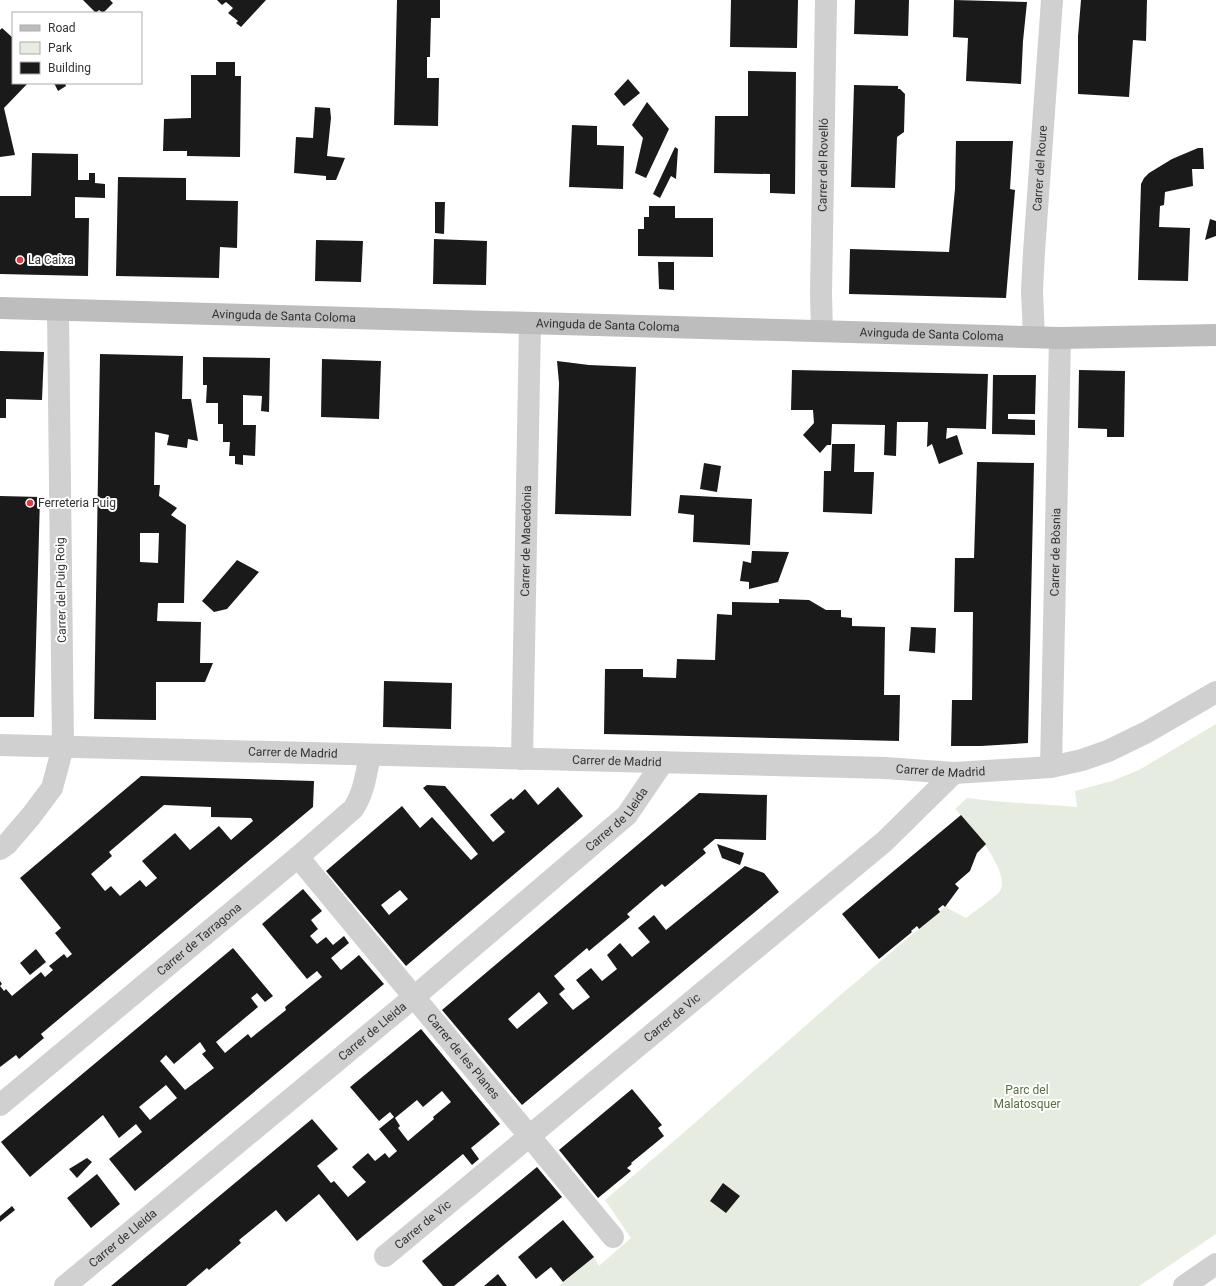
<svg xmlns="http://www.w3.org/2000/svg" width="1216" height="1286" font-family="Roboto,sans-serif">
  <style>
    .green { fill: #e6ecdf }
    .building { fill: #1a1a1a; fill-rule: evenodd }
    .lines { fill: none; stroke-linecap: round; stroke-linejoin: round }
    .street { stroke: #d0d0d0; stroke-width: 22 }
    .secondary { stroke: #bdbdbd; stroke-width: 22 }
    .poi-dot { fill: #e63946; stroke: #fff; stroke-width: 1.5 }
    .labels { text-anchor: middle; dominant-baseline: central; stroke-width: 4; stroke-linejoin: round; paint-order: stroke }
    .street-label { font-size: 12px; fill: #333; stroke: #fff }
    .poi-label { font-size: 12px; fill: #333; stroke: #fff; text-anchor: start }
    .park-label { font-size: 12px; fill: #56703f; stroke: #fff }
  </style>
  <rect width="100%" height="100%" fill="#fff"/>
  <path class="green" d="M 1216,724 L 1216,1234 L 1139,1286 L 559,1286 L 594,1257 L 599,1266 L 631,1238 L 605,1200 L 681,1135 L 845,991 L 945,907 L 966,918 C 972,913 996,897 1000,891 C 1012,872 968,822 955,809 L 967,798 C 1004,803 1041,804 1077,807 L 1075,791 L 1112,781 L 1139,770 Z"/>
  <path class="building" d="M 83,0 L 110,0 L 113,3 L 103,13 L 99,10 L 96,13 Z
    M 217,0 L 266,0 L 241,27 L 236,23 L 238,21 L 228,13 L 233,8 L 226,2 L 222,5 Z
    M 397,0 L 440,0 L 440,18 L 431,18 L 430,57 L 427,57 L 427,78 L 439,78 L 438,126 L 394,125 Z
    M 731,0 L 798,0 L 797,48 L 730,47 Z
    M 855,0 L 909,0 L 908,36 L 854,34 Z
    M 954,0 L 1027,2 L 1023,41 L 1021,84 L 966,81 L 968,38 L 953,37 Z
    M 1081,0 L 1147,0 L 1146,41 L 1133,40 L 1129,97 L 1078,94 L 1078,36 Z
    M 2,28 L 13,38 L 13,83 L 28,83 L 4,108 L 15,155 L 0,157 L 0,30 Z
    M 216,62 L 235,62 L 235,76 L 241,76 L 240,157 L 187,156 L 187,151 L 163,151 L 164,119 L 191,118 L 191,75 L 216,75 Z
    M 748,71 L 796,72 L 795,194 L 770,193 L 770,174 L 714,173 L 715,116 L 748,116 Z
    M 628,79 L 640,93 L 624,106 L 614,94 Z
    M 54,83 L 65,83 L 66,86 L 58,91 Z
    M 854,85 L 898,86 L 898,89 L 900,89 L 905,94 L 904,132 L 897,137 L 895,188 L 851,187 Z
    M 647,102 L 669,129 L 646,178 L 635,173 L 643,138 L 632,125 Z
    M 315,107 L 330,108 L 331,118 L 327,156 L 345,158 L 336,180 L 326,180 L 326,176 L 294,173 L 296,137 L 313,138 Z
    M 572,125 L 597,126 L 597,145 L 624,146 L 623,189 L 569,187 Z
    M 956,141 L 1013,141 L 1010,189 L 1015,190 L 1006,298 L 849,294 L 850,249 L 949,252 L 955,189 Z
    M 675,147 L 678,149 L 676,179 L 671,176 L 660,198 L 653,194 Z
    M 1198,148 L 1203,148 L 1204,169 L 1192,169 L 1193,186 L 1165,192 L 1164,205 L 1160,206 L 1159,227 L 1190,228 L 1188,281 L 1138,280 L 1141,184 L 1144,178 L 1149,173 L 1172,159 Z
    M 32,153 L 78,154 L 78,180 L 89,180 L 89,173 L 95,173 L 95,183 L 105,184 L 105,198 L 75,197 L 75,218 L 89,218 L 88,276 L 0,274 L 0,196 L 31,196 Z
    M 118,177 L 186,178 L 186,200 L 238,201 L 237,248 L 220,247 L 219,278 L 116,276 Z
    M 435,202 L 445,202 L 444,234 L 435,233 Z
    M 649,206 L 675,206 L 675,218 L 713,218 L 713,257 L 638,256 L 638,229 L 644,229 L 644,217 L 649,217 Z
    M 1210,219 L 1216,221 L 1216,236 L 1205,240 Z
    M 434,239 L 487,241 L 486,285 L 433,284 Z
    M 316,240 L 363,241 L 361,282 L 315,281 Z
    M 658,262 L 674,262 L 674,290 L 659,289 Z
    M 0,351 L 44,352 L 42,400 L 6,399 L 6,418 L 0,418 Z
    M 100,354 L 183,356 L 182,399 L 191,399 L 198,441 L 188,439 L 187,448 L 167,445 L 169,435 L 155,432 L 154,485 L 160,485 L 159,496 L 177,508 L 171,515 L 186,525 L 184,603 L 158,603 L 157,621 L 201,622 L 200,663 L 213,663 L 205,682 L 156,682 L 156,720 L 94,719 ZM 140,533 L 159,533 L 158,563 L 140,562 Z
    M 203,357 L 270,358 L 269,412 L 261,411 L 262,396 L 243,395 L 243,425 L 256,425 L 255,456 L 243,455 L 243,465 L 235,464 L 235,456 L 229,456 L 230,442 L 223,442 L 223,424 L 218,424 L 218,403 L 206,403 L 207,385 L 203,385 Z
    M 322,359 L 381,361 L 379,419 L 321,417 Z
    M 557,361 L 589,365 L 636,367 L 631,516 L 555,514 L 559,383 Z
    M 792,370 L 988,374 L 986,429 L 947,428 L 946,439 L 957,435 L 963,454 L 939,464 L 932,444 L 927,447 L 928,422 L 897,422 L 896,456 L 884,455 L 885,425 L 832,424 L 831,445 L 827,445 L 820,453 L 803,435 L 814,423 L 813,410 L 791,410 Z
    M 1079,370 L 1125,371 L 1124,437 L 1107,437 L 1107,429 L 1078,428 Z
    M 993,375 L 1036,375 L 1035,414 L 1008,414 L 1008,419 L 1035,420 L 1035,435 L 992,434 Z
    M 832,444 L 855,444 L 854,472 L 874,472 L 872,514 L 823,512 L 824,471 L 831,471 Z
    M 977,462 L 1034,463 L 1028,743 L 981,746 L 951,746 L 952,700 L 972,700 L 973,612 L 954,612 L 955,558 L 974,558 Z
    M 704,463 L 721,466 L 717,492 L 700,489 Z
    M 680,495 L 752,499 L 750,545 L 693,542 L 694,515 L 678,513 Z
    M 0,496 L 40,497 L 34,717 L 0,717 Z
    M 752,551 L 789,552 L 778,582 L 749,589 L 749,582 L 740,581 L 743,561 L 751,563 Z
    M 237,560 L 259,572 L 227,609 L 214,612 L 202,601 Z
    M 779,599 L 809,600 L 826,610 L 841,610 L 841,617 L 852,618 L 852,626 L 885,627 L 884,695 L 900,695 L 899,741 L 604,734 L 605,669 L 643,669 L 643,677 L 676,678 L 677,659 L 715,660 L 717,614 L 732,615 L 732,602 L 779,603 Z
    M 911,627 L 936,628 L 935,653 L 909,651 Z
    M 384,681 L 452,683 L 451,729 L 383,727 Z
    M 141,776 L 314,781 L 313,807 L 41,1034 L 44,1038 L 19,1059 L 16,1055 L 0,1067 L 0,981 L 2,984 L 0,986 L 4,991 L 6,989 L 12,996 L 41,972 L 45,977 L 53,970 L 49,966 L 64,954 L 67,958 L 72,954 L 55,933 L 61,928 L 20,878 ZM 164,805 L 211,807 L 211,817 L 251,818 L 253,821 L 231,840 L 219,826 L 190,850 L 175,833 L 142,861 L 157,878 L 146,887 L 140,880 L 120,896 L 111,886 L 105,891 L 91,874 L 112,856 L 109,852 Z
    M 427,785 L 445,786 L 493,842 L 505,832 L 490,815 L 511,798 L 513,800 L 525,789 L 538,805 L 558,787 L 583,816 L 406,966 L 326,871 L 402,806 L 420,828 L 432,817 L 471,860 L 478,854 L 423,788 ZM 400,890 L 408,899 L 389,915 L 381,905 Z
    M 699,793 L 767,795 L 766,840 L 715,839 L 703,849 L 706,853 L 665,887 L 662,884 L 627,914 L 630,917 L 589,951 L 587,948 L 554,976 L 565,989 L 559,994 L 573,1010 L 590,997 L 576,980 L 591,968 L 602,981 L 617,969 L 607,955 L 620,943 L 632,957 L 650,942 L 638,928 L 654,915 L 666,930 L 745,866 L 764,873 L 779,892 L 522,1105 L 442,1010 ZM 539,992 L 548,1003 L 517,1029 L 508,1019 Z
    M 961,815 L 986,844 L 977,853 L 970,871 L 955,884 L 959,888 L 945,907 L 943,905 L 938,909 L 940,912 L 919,929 L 917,926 L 911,931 L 912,932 L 879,959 L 842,914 Z
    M 717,844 L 744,853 L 740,865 L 722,858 Z
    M 303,889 L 322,911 L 311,920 L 318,929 L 310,936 L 317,944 L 326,937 L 333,945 L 344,936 L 349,943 L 331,958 L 341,970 L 359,955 L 384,984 L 135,1191 L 109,1159 L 142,1132 L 136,1124 L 119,1138 L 103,1115 L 30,1177 L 1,1142 L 233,948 L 273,996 L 265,1002 L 257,993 L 251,998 L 258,1007 L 216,1042 L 225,1053 L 248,1034 L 251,1038 L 286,1010 L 285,1007 L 322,977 L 317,971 L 307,979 L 262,924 ZM 200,1042 L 206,1051 L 202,1054 L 214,1068 L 185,1090 L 160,1061 L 166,1055 L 174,1064 ZM 166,1085 L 177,1098 L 150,1120 L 139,1107 Z
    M 36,949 L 46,962 L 30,975 L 20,963 Z
    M 421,1029 L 500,1124 L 471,1148 L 479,1159 L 472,1165 L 463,1154 L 357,1241 L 319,1194 L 286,1222 L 276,1210 L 239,1240 L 241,1243 L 209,1270 L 207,1268 L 186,1286 L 111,1286 L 312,1119 L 338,1149 L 317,1166 L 331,1183 L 334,1181 L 348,1197 L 366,1182 L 352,1167 L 368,1153 L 375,1161 L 385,1153 L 389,1158 L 397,1151 L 379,1129 L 394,1117 L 390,1112 L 379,1121 L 350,1087 ZM 442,1091 L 451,1102 L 433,1117 L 434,1119 L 408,1141 L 398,1128 L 400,1126 L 395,1118 L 417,1100 L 423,1107 Z
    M 632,1089 L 662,1125 L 658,1128 L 664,1136 L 631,1163 L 632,1164 L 627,1168 L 631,1171 L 598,1198 L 559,1150 Z
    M 87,1158 L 92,1162 L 77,1178 L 69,1169 Z
    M 537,1167 L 562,1197 L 454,1286 L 443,1286 L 422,1261 Z
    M 97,1174 L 120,1204 L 91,1228 L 67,1198 Z
    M 723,1183 L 740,1196 L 726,1213 L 710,1201 Z
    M 12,1206 L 15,1210 L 0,1222 L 0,1216 Z
    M 563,1220 L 594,1257 L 563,1282 L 551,1267 L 536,1279 L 518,1257 Z
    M 498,1274 L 507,1286 L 484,1286 Z"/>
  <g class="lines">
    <g class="street">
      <path id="s1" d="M 822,331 L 821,294 L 826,0"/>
      <path id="s2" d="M 1034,337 L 1032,291 L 1034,252 L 1052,0"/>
      <path id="s3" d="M 0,745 L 885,768 L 954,773 L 1051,767 L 1082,760 L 1108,751 L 1147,732 L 1216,692"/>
      <path id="s4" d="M 522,759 L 530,323"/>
      <path id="s5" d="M 1051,767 L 1060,338"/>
      <path d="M 0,849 L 7,844 L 31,816 L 52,788 L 63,747 L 58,310"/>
      <path id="s6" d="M 298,857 L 613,1237"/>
      <path id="s7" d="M 0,1105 L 298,857 L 353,809 C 364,793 366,774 370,755"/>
      <path id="s8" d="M 385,1256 L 885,841 L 954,773"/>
      <path id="s9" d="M 65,1286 L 414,997 L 627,815 L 663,762"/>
      <path d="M 1184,1286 L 1216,1264"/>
    </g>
    <path class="secondary" id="s10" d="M 0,308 L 1060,338 L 1216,335"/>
  </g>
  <g class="poi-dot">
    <circle cx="20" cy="260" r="4"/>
    <circle cx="30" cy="503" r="4"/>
  </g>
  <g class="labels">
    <g class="street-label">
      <text stroke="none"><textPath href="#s1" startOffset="166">Carrer del Rovelló</textPath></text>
      <text stroke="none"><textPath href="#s2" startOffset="169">Carrer del Roure</textPath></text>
      <text stroke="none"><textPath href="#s10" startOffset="284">Avinguda de Santa Coloma</textPath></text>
      <text stroke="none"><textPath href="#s10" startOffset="608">Avinguda de Santa Coloma</textPath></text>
      <text stroke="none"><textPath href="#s10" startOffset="932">Avinguda de Santa Coloma</textPath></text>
      <text stroke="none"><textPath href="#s4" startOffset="218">Carrer de Macedònia</textPath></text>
      <text stroke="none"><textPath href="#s5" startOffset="215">Carrer de Bòsnia</textPath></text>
      <text transform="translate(61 590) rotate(-91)">Carrer del Puig Roig</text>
      <text stroke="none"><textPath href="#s3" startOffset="293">Carrer de Madrid</textPath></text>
      <text stroke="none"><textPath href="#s3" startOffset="617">Carrer de Madrid</textPath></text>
      <text stroke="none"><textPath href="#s3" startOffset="941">Carrer de Madrid</textPath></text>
      <text stroke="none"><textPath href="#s9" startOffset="723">Carrer de Lleida</textPath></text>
      <text stroke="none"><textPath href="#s7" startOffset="259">Carrer de Tarragona</textPath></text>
      <text stroke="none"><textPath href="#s8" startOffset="373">Carrer de Vic</textPath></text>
      <text stroke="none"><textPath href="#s9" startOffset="399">Carrer de Lleida</textPath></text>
      <text stroke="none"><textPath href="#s6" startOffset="259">Carrer de les Planes</textPath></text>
      <text stroke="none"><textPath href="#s8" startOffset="49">Carrer de Vic</textPath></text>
      <text stroke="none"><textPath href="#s9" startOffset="75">Carrer de Lleida</textPath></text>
    </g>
    <g class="poi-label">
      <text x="28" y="260">La Caixa</text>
      <text x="38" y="503">Ferreteria Puig</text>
    </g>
    <g class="park-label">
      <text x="1027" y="1090">Parc del<tspan x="1027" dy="14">Malatosquer</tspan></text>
    </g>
  </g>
  <rect x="12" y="12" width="130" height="72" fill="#ffffff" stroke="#adadad"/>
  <rect x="20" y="25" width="20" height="6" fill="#bdbdbd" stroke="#adadad"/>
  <text x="48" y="32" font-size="12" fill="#333333">Road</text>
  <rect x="20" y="42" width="20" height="12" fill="#e6ecdf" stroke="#adadad"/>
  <text x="48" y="52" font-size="12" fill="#333333">Park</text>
  <rect x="20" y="62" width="20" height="12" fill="#1a1a1a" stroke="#adadad"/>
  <text x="48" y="72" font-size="12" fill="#333333">Building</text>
</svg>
